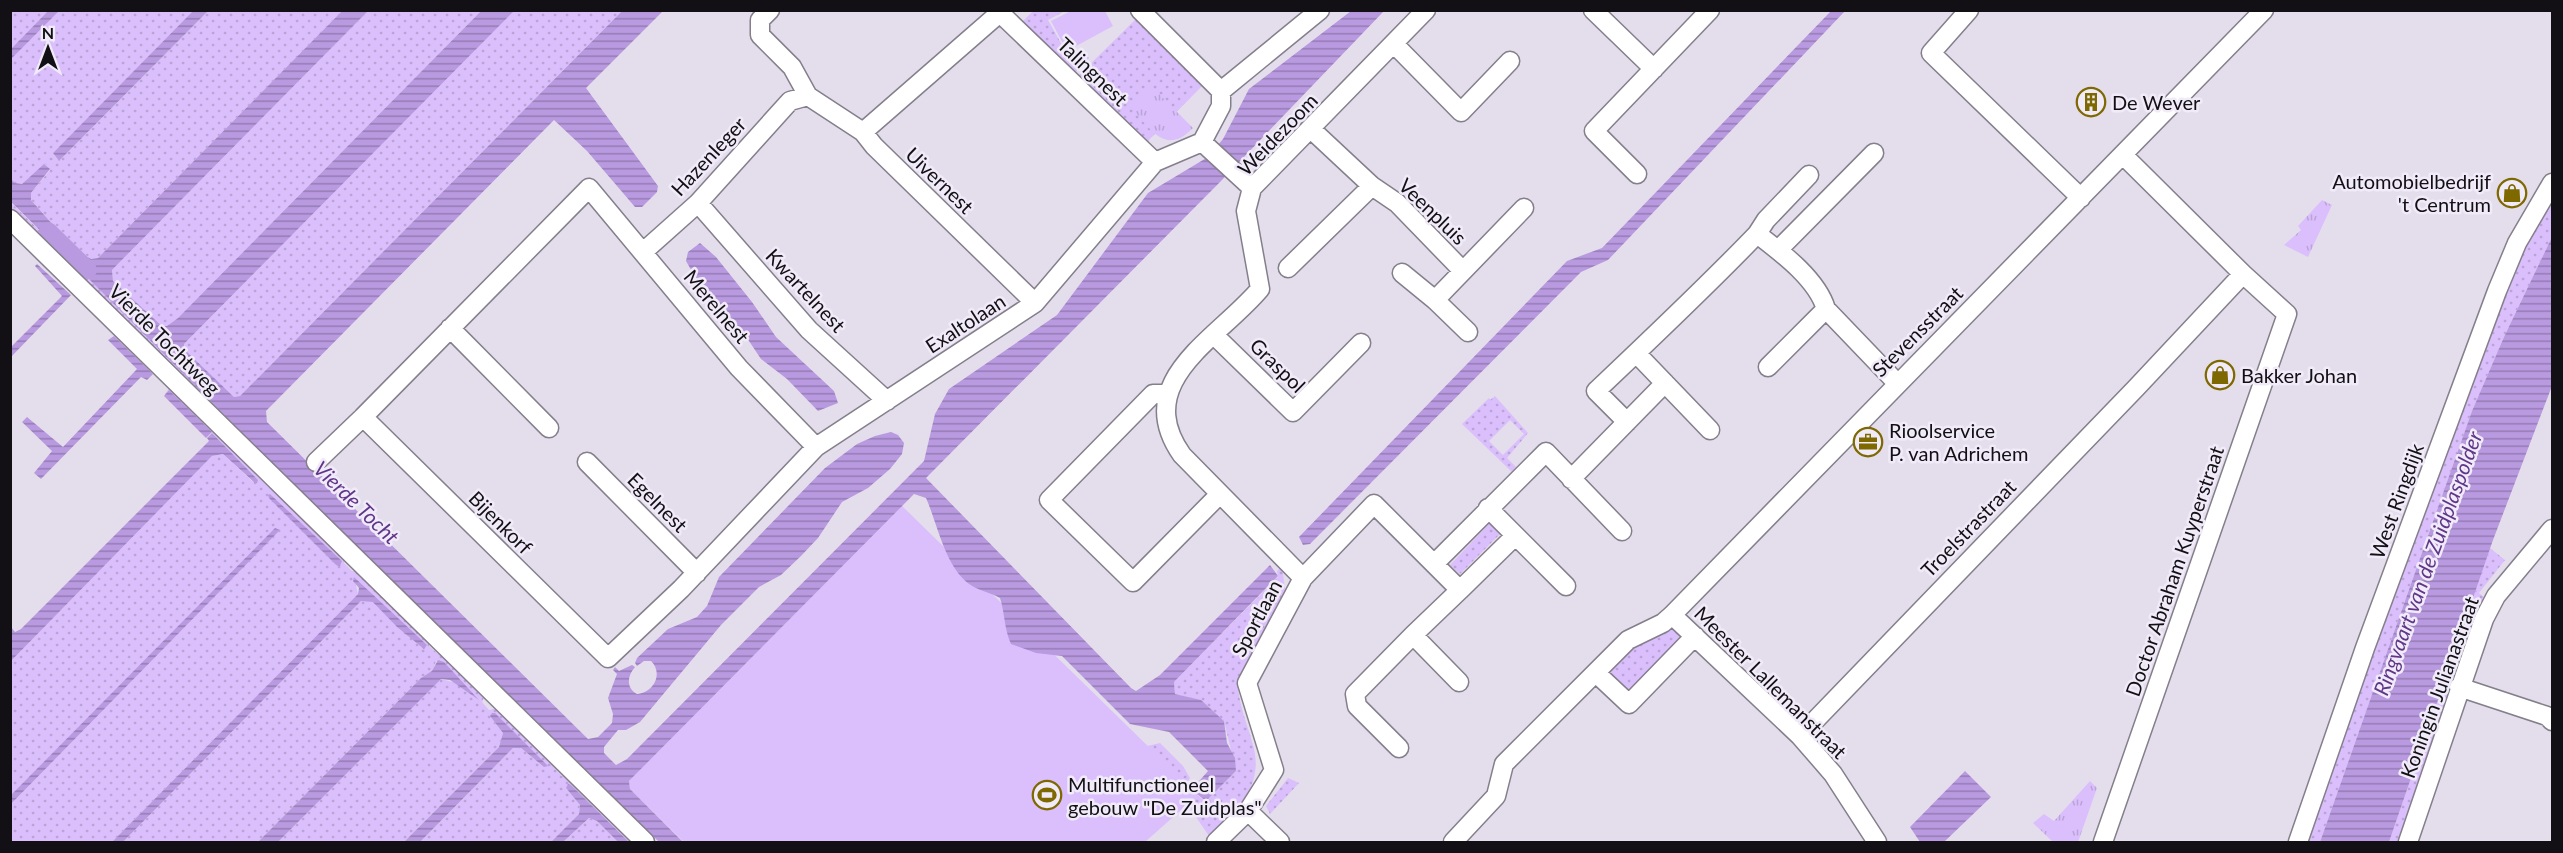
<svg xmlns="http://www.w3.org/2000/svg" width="2563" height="853" font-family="Lato,sans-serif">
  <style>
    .grass { fill: url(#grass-dots); fill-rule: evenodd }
    .park { fill: url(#park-tufts) }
    .pitch { fill: #dabffc }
    .water { fill: url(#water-rules) }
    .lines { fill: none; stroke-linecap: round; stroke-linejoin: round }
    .canal { stroke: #b99ae0; stroke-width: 18 }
    .street-casing { stroke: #847f8b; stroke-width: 21 }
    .street { stroke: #fff; stroke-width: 18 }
    .labels { text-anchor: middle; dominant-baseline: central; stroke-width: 5; stroke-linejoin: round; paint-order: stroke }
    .street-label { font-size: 20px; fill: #121014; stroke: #f1ebf9 }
    .poi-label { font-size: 20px; fill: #121014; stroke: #f1ebf9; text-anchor: start }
    .water-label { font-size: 21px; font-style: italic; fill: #603689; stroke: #f1ebf9 }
  </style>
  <defs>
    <pattern id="grass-dots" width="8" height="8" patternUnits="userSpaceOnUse" patternTransform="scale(1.5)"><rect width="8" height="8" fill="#dabffc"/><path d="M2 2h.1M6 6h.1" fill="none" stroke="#baa3d7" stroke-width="1.8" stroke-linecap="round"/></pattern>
    <pattern id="park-tufts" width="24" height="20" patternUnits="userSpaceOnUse" patternTransform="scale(1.5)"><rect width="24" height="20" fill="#dabffc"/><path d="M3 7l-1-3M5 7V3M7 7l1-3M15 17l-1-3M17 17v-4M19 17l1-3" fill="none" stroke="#baa3d7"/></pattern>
    <pattern id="water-rules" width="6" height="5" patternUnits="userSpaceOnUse" patternTransform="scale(1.5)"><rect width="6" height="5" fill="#b99ae0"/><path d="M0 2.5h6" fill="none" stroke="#957cb4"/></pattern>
  </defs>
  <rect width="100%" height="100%" fill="#e4deec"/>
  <path class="grass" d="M 11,10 L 49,11 L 11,49 L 10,11 Z
    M 59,11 L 194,11 L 53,153 L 59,161 L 208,11 L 342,11 L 98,258 L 91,259 L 69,243 L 31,200 L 31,193 L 50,170 L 45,164 L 22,184 L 15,183 L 11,179 L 10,59 Z
    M 368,11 L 481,11 L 178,318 L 167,326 L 162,326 L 113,281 L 112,270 Z
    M 514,11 L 622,11 L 240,396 L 234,397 L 184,349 L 184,344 Z
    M 1033,11 L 1065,11 L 1048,20 L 1067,54 L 1081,51 L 1089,58 L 1074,74 L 1021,23 Z
    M 1137,18 L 1204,84 L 1145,144 L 1077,77 Z
    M 2552,196 L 2552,237 L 2504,337 L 2472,411 L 2320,842 L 2302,842 L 2459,409 L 2464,409 L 2506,296 L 2502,294 Z
    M 10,202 L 62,252 L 60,254 L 65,259 L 68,258 L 293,483 L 289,487 L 11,213 Z
    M 169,388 L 178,391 L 261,480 L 269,488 L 280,490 L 345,559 L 344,563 L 352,571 L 358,571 L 429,641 L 429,646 L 438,654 L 443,654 L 485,695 L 482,702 L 489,710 L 498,708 L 562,776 L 566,774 L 639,842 L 629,842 L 571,785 L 566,788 L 580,805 L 579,814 L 551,842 L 420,842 L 513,748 L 521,748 L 544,767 L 490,716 L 503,733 L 499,747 L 404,842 L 278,842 L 433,685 L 441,679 L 456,683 L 436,661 L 433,671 L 421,678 L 258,842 L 123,842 L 361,601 L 373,601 L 397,627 L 424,648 L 426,645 L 354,577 L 358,594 L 112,842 L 11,842 L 11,804 L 279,531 L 275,529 L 11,795 L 11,661 L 212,456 L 223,454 L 254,483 L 220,441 L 169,390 L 164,396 ZM 270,494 L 341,561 L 340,565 L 336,565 L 270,498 Z
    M 1495,396 L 1528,433 L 1507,458 L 1516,467 L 1512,472 L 1462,424 L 1489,398 L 1490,400 ZM 1510,420 L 1524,434 L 1503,455 L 1489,441 Z
    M 1490,523 L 1501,533 L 1460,574 L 1450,565 Z
    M 2490,548 L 2505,560 L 2479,593 L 2485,598 L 2398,842 L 2389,842 Z
    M 1282,566 L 1285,589 L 1238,685 C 1239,708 1249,727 1254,749 C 1263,788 1235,813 1209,836 L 1187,804 L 1195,793 L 1205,801 L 1208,799 L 1236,771 L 1224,721 L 1201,701 L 1175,694 L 1174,682 L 1278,577 L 1277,571 Z
    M 1672,628 L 1686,638 L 1629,693 L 1605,672 L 1631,646 Z
    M 1160,743 L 1183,766 L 1190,778 L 1179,796 L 1143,747 Z
    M 1288,778 L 1299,783 L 1270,814 L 1266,806 Z
    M 589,818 L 597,821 L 618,842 L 563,842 Z"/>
  <path class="park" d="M 1150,85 L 1193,128 C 1164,158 1149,126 1129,105 Z
    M 2322,200 L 2332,205 L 2308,257 L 2284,245 L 2301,230 L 2298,226 Z
    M 2090,781 L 2097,788 L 2078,842 L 2053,842 L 2033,823 L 2044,814 L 2054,821 Z"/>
  <path class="pitch" d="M 1071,11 L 1105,11 L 1113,26 L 1067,51 L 1051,21 Z
    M 898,502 L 1198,795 L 1145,842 L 684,842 L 630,789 L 629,781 Z"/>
  <path class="water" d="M 49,10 L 59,11 L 11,59 L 11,49 Z
    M 194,10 L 208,11 L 59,161 L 53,153 Z
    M 342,11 L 368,11 L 112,270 L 113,281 L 162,326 L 167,326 L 178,318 L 481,11 L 514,11 L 184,344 L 184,349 L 234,397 L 240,396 L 622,11 L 663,11 L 586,88 L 658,186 L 657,192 L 642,207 L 635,207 L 587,151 L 554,120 L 266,411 L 267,422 L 588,739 L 598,737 L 612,723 L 613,714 L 608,698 L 617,674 L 613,670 L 615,667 L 619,671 L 632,665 L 635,667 C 627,676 626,688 637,694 C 653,693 664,674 651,661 L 644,661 L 637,666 L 635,663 L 637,658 L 668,629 L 697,617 L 707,606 L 719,577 L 825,468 L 857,444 L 875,436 L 891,432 L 898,435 L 904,443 L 902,454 L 890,469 L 868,488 L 842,502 L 818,538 L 801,556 L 781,575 L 759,587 L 721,625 L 640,722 L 626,730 L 618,730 L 604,747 L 604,753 L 616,765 L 627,759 L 924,461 L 935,414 L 949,389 L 1057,315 L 1148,193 L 1208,157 L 1223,139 L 1249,89 L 1351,11 L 1384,11 L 1220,182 L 926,478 L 1131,688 L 1136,691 L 1160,675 L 1270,565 L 1278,576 L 1174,682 L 1175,694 L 1201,700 L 1224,721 L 1227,743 L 1235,758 L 1236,771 L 1206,801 L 1193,791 L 1193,788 L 1208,771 L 1169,732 L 1130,724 L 1062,656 L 1036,653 L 1011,644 C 1004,629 1005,613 1000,598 C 991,593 982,591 974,587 C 946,572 938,525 926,498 L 914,494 L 629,781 L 630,789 L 683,842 L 659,842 L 288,479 L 68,258 L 77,250 L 91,259 L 98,258 Z
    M 1831,11 L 1845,11 L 1608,260 L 1581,272 L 1310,544 L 1303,545 L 1299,537 L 1567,261 L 1602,248 Z
    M 44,164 L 50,169 L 31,193 L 31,200 L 69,243 L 61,251 L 11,202 L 11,179 L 15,183 L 22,184 Z
    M 2552,237 L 2552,386 L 2493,540 L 2389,842 L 2320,842 L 2472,411 L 2504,337 Z
    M 700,243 L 716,257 L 752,302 L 776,337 L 834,391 L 838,403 L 818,411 L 787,379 L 761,359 L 747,338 L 694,275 L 686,261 L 688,252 Z
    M 37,264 L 71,295 L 11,357 L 11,347 L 62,296 L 35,266 Z
    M 114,336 L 153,374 L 147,380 L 141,377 L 41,479 L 34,473 L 52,451 L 22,422 L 27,417 L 63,447 L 137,369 L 108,340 Z
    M 169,390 L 212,432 L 206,438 L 164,396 Z
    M 212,433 L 258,480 L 257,483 L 255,483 L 223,454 L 212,456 L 11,661 L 11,627 L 15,632 L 21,629 L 209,441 L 207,438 Z
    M 270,494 L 342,561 L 340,566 L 336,565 L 269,498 L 268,495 Z
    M 275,528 L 280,530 L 11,804 L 11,795 Z
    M 354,577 L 427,645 L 424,649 L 397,627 L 373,602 L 361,601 L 123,842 L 112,842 L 358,594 L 359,588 L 353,581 Z
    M 438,660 L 444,662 L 479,700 L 450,680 L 441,679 L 278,842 L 258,842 L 421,678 L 432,671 Z
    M 492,713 L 495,713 L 548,766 L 544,767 L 521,748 L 513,748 L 420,842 L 404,842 L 499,747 L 503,733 L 490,716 Z
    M 1965,771 L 1991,797 L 1944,842 L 1920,842 L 1910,827 Z
    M 568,784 L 571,785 L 629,842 L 618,842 L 597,821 L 589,818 L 563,842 L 551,842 L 579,814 L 580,805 L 566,788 Z"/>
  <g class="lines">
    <path class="canal" d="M 48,231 L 88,270"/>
    <g class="street-casing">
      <path id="street" d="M 770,10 L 760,20 L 760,35 L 792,67 L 808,96 L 863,132 L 874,146 L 1035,303
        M 1140,10 L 1221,91
        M 1593,10 L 1654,69
        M 1969,10 L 1931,53 L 2081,198
        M 1000,13 L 1155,162
        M 1394,44 L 1461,112 L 1510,61
        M 1312,130 L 1372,186 L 1397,203 L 1462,270
        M 863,132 L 1003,10
        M 1202,142 L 1252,188
        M 1637,174 L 1594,131 L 1710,10
        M 1809,175 L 1766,220 L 1757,234 C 1782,253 1817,279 1826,309 L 1897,383
        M 698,203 L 809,330 L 887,401
        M 10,219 L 645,842
        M 1778,250 L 1874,153
        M 643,252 L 698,203 L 790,101 L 808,96
        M 1288,268 L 1372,186
        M 1402,273 L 1435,300 L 1524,208
        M 1435,300 L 1468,332
        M 450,328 L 549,428
        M 1214,335 L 1293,412 L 1361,343
        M 1636,353 L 1710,430
        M 1768,367 L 1826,309
        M 1167,394 L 1153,394 L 1049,500 L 1133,582 L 1215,499
        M 1627,422 L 1596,391 C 1651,339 1705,288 1757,234
        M 816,447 L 739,368 L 589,188 L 363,417 L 608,658 L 681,589 L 816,447 L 1035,303 L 1155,162 L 1202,142 L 1221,106 L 1221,91 L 1320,10
        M 316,462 L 363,417
        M 587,462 L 697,573
        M 1571,479 L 1665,383
        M 1488,508 L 1566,586
        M 1434,564 L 1460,590 L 1515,536
        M 1303,578 L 1182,455 C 1130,381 1218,339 1260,289 L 1246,211 L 1252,188 L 1426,10
        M 1672,615 L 1800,736 L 1833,774 L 1877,842
        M 1596,673 L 1629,704 L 1695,636
        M 1459,682 L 1413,635 L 1460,590
        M 2459,687 L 2547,716 L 2552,721
        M 1800,736 L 2136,388 L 2243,274
        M 1399,748 L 1357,706 L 1355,694 L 1413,635
        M 1216,842 L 1248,811
        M 1280,842 L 1248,811 L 1274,770 L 1247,683 L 1303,578 L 1374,504 L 1434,564 L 1546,452 L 1622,531
        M 1453,842 L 1496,796 L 1504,764 L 1628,640 L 1663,623 L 1672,615 L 2264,10
        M 2103,842 L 2287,314 L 2243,274 L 2123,155
        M 2298,842 L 2365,648 L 2497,291 L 2517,243 L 2552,183
        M 2408,842 L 2484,619 L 2496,596 L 2552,529"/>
    </g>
    <use href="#street" class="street"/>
  </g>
  <defs>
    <g id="building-ring" transform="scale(1.5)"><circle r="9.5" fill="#f1ebf9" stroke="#7e6800" stroke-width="1.5"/><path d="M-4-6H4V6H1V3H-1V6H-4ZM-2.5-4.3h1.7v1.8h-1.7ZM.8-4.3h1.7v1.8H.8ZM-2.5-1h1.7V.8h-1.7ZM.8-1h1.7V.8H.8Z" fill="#7e6800"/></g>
    <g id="shop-ring" transform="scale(1.5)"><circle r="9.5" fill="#f1ebf9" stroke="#7e6800" stroke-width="1.5"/><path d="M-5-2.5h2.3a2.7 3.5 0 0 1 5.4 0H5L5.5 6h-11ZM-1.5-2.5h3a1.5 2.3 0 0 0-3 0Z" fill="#7e6800"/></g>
    <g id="office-ring" transform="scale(1.5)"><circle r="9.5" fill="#f1ebf9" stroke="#7e6800" stroke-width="1.5"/><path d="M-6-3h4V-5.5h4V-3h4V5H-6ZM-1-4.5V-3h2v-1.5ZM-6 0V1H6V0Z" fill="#7e6800"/></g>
    <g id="stadium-ring" transform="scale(1.5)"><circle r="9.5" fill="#f1ebf9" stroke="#7e6800" stroke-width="1.5"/><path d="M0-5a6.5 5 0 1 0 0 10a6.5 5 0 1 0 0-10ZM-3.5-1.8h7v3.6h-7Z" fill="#7e6800"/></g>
  </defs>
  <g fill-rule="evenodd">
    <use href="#building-ring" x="2091" y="102"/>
    <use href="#shop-ring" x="2512" y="193"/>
    <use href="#shop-ring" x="2220" y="375"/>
    <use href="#office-ring" x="1868" y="442"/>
    <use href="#stadium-ring" x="1047" y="795"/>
  </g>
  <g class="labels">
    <g class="street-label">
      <text transform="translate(1093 71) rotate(44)">Talingnest</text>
      <text transform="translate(1277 134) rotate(-46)">Weidezoom</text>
      <text transform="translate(708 156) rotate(-47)">Hazenleger</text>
      <text transform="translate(940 180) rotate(44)">Uivernest</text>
      <text transform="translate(1433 211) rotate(44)">Veenpluis</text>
      <text transform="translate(806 290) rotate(47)">Kwartelnest</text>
      <text transform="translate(717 306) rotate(50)">Merelnest</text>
      <text transform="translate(965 323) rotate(-33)">Exaltolaan</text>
      <text transform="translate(1917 331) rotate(-45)">Stevensstraat</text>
      <text transform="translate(165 339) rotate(45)">Vierde Tochtweg</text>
      <text transform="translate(1278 365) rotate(44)">Graspol</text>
      <text transform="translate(2396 501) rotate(-70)">West Ringdijk</text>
      <text transform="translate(658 502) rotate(45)">Egelnest</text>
      <text transform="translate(501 522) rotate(45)">Bijenkorf</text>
      <text transform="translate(1968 528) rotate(-46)">Troelstrastraat</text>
      <text transform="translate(2174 571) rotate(-71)">Doctor Abraham Kuyperstraat</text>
      <text transform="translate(1256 618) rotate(-62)">Sportlaan</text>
      <text transform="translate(1771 682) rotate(45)">Meester Lallemanstraat</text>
      <text transform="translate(2439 687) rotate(-70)">Koningin Julianastraat</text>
    </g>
    <g class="poi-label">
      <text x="2112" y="102">De Wever</text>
      <text x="2491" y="181" text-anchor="end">Automobielbedrijf<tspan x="2491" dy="23">'t Centrum</tspan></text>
      <text x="2241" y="375">Bakker Johan</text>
      <text x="1889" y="430">Rioolservice<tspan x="1889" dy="23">P. van Adrichem</tspan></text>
      <text x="1068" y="784">Multifunctioneel<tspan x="1068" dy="23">gebouw "De Zuidplas"</tspan></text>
    </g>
    <g class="water-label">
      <text transform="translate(357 502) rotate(44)">Vierde Tocht</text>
      <text transform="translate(2427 563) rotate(-70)">Ringvaart van de Zuidplaspolder</text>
    </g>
  </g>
  <rect width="2563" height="853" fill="none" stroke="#121014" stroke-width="24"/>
  <g transform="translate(48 48)" stroke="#f1ebf9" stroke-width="4.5" paint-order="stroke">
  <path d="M0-4.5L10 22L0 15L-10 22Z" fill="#121014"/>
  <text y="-9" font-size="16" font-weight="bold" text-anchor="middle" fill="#121014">N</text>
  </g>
</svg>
